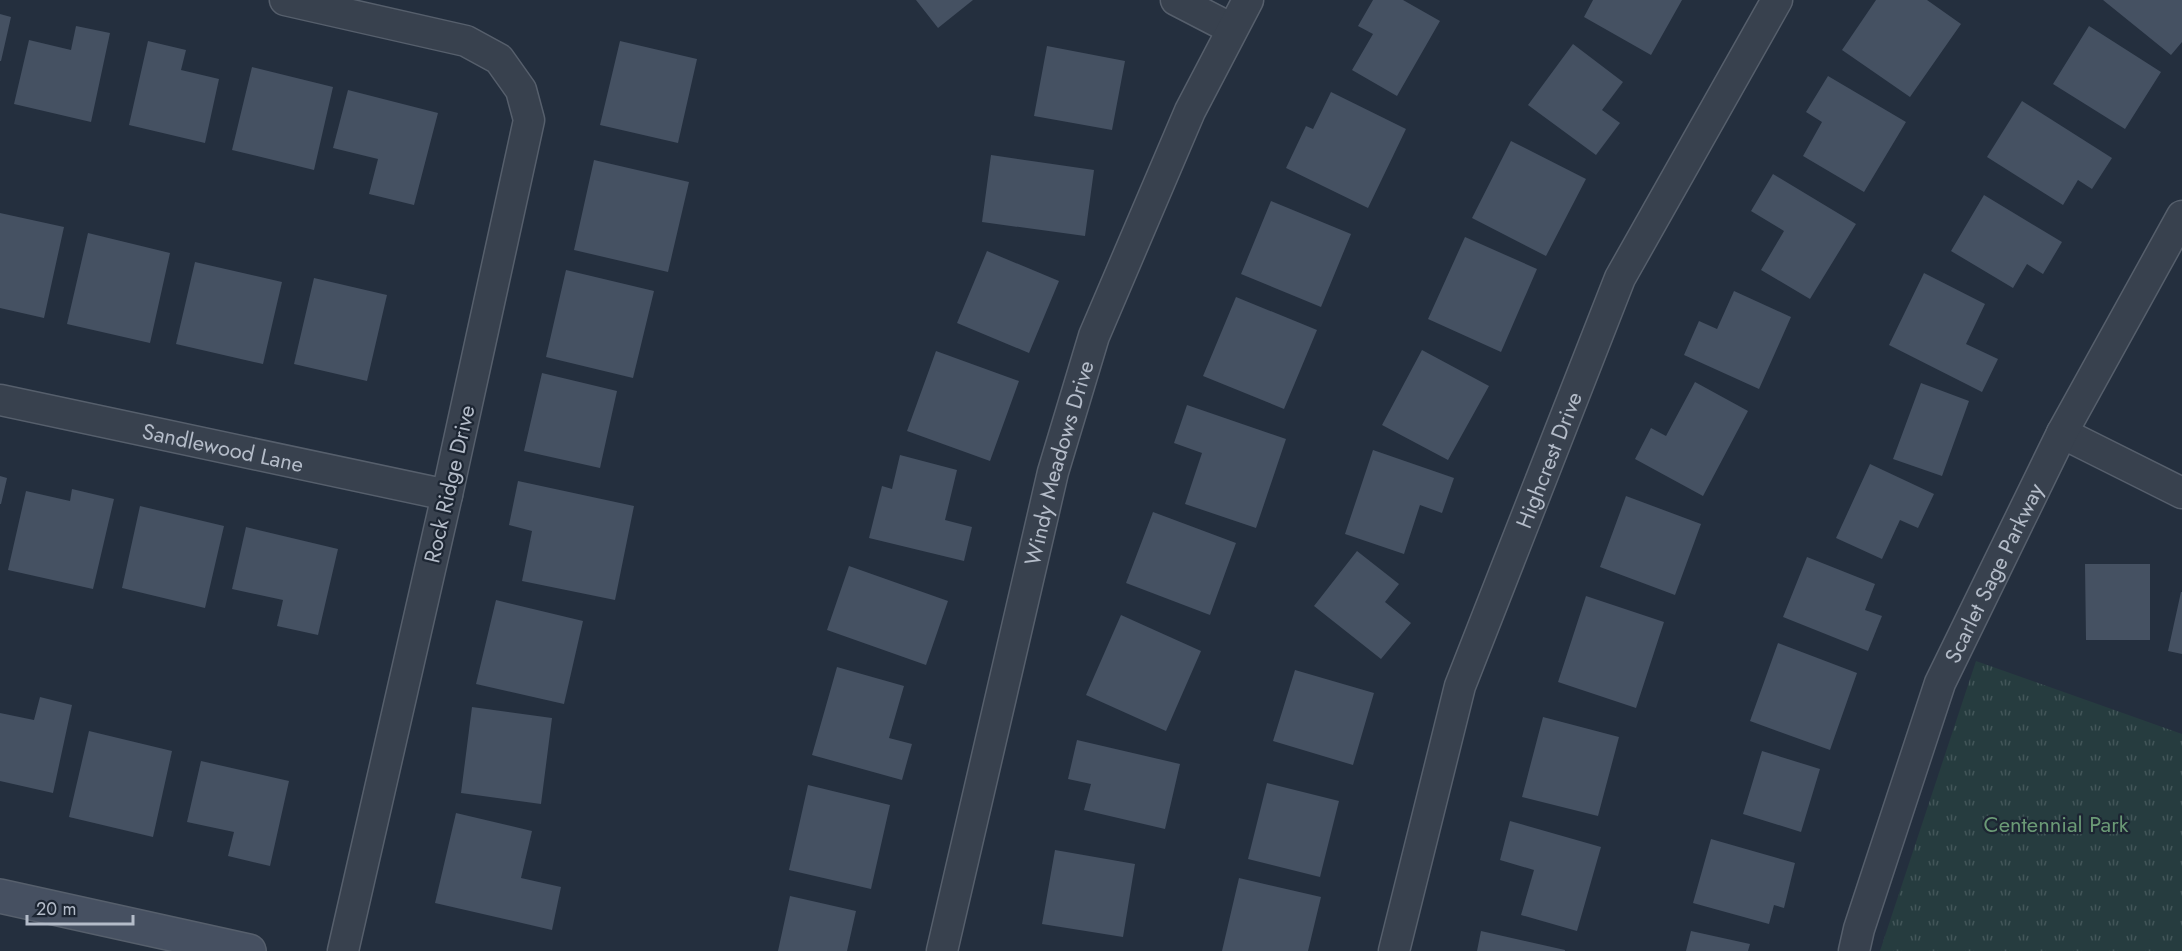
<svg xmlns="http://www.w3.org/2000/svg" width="2182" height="951" font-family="Jost,sans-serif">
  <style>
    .park { fill: url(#park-tufts) }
    .building { fill: #455162 }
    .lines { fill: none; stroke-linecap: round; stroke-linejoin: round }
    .street-casing { stroke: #565f6c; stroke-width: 33 }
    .secondary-casing { stroke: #565f6c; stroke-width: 36 }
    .street { stroke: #38414e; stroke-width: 30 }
    .secondary { stroke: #465061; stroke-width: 33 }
    .labels { text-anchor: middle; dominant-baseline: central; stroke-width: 4.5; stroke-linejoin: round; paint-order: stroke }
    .street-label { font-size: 22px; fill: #b4bcc9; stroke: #1d2633 }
    .park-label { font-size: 22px; fill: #6b9a76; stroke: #1d2633 }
  </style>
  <defs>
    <pattern id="park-tufts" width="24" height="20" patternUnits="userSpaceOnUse" patternTransform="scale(1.5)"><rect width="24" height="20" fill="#263c3f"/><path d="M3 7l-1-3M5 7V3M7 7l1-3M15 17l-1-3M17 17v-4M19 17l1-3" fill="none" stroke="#435659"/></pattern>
  </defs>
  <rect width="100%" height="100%" fill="#242f3e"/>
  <path class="park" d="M 1976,661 L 2182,734 L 2182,951 L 1880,951 Z"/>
  <path class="building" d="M 916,0 L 973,0 L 938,28 Z
    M 1373,0 L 1403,0 L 1440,21 L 1397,96 L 1352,70 L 1373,34 L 1358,26 Z
    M 1593,0 L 1682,0 L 1651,55 L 1584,17 Z
    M 1876,0 L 1927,0 L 1961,24 L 1910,97 L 1842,50 Z
    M 2103,0 L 2182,0 L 2182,42 L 2171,55 Z
    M 0,14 L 11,17 L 1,61 L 0,61 Z
    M 76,26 L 110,33 L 91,122 L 14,104 L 29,40 L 71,50 Z
    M 2089,26 L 2161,72 L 2125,129 L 2053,84 Z
    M 148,41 L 186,50 L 181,70 L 219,79 L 205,143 L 129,125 Z
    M 620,41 L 697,59 L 678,143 L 600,125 Z
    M 1573,44 L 1623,82 L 1602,110 L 1620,123 L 1596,155 L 1528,105 Z
    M 1047,46 L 1125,61 L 1112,130 L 1034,116 Z
    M 252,67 L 333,87 L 314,170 L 232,150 Z
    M 1828,76 L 1906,122 L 1864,192 L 1803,156 L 1822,122 L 1806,112 Z
    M 348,90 L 438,113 L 414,205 L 369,194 L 378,159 L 333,148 Z
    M 1331,92 L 1406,129 L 1368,208 L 1286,168 L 1306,126 L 1313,129 Z
    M 2022,101 L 2112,158 L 2092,189 L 2078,180 L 2063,205 L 1987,157 Z
    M 1511,141 L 1586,179 L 1546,256 L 1472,218 Z
    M 991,155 L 1094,170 L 1085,236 L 982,222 Z
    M 594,160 L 689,182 L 668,272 L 574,250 Z
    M 1773,174 L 1856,224 L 1810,299 L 1761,270 L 1784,231 L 1751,211 Z
    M 1984,195 L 2062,242 L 2043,274 L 2027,264 L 2013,288 L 1951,251 Z
    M 1271,201 L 1351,234 L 1321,307 L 1241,274 Z
    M 0,213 L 64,227 L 44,318 L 0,308 Z
    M 88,233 L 170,253 L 150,343 L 67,324 Z
    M 1465,237 L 1537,269 L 1501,352 L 1428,319 Z
    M 987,251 L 1059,281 L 1029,353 L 957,323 Z
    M 195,262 L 282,282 L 263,364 L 176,344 Z
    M 566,270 L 654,291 L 633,378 L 546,357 Z
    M 1924,273 L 1985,304 L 1966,344 L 1998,359 L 1982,392 L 1889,345 Z
    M 314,278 L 387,295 L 367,381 L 294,364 Z
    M 1734,291 L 1791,317 L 1759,389 L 1684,355 L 1699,321 L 1717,329 Z
    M 1236,297 L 1317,330 L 1284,409 L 1203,376 Z
    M 1422,350 L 1489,386 L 1448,460 L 1382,425 Z
    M 936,351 L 1019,381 L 990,461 L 907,431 Z
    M 542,373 L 617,391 L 600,468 L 524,451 Z
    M 1695,382 L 1748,411 L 1703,496 L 1635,459 L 1651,428 L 1666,436 Z
    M 1921,383 L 1969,401 L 1942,476 L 1893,459 Z
    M 1187,405 L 1286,439 L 1256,528 L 1185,504 L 1202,453 L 1174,443 Z
    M 1373,450 L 1454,478 L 1442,513 L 1420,505 L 1404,554 L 1345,534 Z
    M 900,455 L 957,470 L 945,520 L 972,527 L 964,561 L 869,538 L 882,486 L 892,489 Z
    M 1870,464 L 1934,494 L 1918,528 L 1900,520 L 1882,559 L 1836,538 Z
    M 0,476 L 7,478 L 1,504 L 0,504 Z
    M 518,481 L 634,506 L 615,600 L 522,581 L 532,531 L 509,525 Z
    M 72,489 L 114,499 L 93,589 L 8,570 L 26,491 L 70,501 Z
    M 1626,496 L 1701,524 L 1675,595 L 1600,567 Z
    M 140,506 L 224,526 L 205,608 L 122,588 Z
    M 1153,512 L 1236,543 L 1210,615 L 1126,583 Z
    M 246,527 L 338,549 L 318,635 L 277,626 L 283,600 L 232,589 Z
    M 1357,551 L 1399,584 L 1385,602 L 1411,623 L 1381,659 L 1314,606 Z
    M 1807,557 L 1875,584 L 1865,610 L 1882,616 L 1868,651 L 1783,617 Z
    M 2085,564 L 2150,564 L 2150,640 L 2086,640 Z
    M 849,566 L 948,601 L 926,665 L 827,630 Z
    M 2181,592 L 2182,592 L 2182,654 L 2168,651 Z
    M 1586,596 L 1664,622 L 1636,708 L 1558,682 Z
    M 496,600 L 583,621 L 564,704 L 476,684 Z
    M 1121,615 L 1201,651 L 1166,731 L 1086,695 Z
    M 1778,643 L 1857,673 L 1830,750 L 1750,721 Z
    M 837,667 L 904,686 L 889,738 L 912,744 L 902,780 L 812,755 Z
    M 1295,670 L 1374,693 L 1353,765 L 1273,741 Z
    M 40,697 L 72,705 L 53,793 L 0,781 L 0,713 L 34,720 Z
    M 472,707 L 552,718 L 541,804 L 461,793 Z
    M 1543,717 L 1619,737 L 1598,816 L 1522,797 Z
    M 89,731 L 172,751 L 153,837 L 69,817 Z
    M 1077,740 L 1180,764 L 1165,829 L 1084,810 L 1091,784 L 1068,779 Z
    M 1762,751 L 1820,769 L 1801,832 L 1743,814 Z
    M 201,761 L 289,781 L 270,866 L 228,856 L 234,832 L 187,822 Z
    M 1267,783 L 1339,801 L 1320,877 L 1248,859 Z
    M 808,785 L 890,805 L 871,889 L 789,870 Z
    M 456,813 L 532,831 L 521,878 L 561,887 L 552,930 L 435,903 Z
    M 1510,821 L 1601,847 L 1577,931 L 1521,915 L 1534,870 L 1500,860 Z
    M 1711,839 L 1795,863 L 1784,908 L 1774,905 L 1769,924 L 1693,903 Z
    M 1055,850 L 1135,864 L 1123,937 L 1042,924 Z
    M 1239,878 L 1321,897 L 1308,951 L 1222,951 Z
    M 790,896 L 856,911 L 847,951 L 778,951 Z
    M 1481,931 L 1565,950 L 1565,951 L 1477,951 Z
    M 1691,931 L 1750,944 L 1748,951 L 1686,951 Z"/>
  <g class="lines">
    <g class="street-casing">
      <g id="street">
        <path d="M 285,0 L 466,41 L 499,59 L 521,90 L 529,120 L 447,495 L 343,951"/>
        <path d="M 1176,0 L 1232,29"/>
        <path id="s1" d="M 0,400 L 447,495"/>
        <path d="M 2062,433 L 2182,493"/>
        <path id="s2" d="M 942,951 L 1053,472 L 1094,336 L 1190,111 L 1248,0"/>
        <path id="s3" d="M 1394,951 L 1460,686 L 1620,278 L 1777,0"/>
        <path id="s4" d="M 1854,951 L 1859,929 L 1940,683 L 2062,433 L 2182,216"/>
      </g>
    </g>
    <g class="secondary-casing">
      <path id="secondary" d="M 0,896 L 249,951"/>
    </g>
    <use href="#street" class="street"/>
    <use href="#secondary" class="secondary"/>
  </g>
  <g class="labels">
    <g class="street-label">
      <text stroke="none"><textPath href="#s1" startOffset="228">Sandlewood Lane</textPath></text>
      <text stroke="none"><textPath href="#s3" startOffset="516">Highcrest Drive</textPath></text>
      <text stroke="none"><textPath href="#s2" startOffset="502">Windy Meadows Drive</textPath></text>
      <text transform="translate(449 484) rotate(-77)">Rock Ridge Drive</text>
      <text stroke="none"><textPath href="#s4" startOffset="404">Scarlet Sage Parkway</textPath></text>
    </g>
    <g class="park-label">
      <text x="2056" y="824">Centennial Park</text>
    </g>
  </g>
  <path d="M27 915v9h106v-9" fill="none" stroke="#b4bcc9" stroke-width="3"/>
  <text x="36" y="915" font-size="18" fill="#b4bcc9" stroke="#1d2633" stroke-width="4.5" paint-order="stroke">20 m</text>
</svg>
